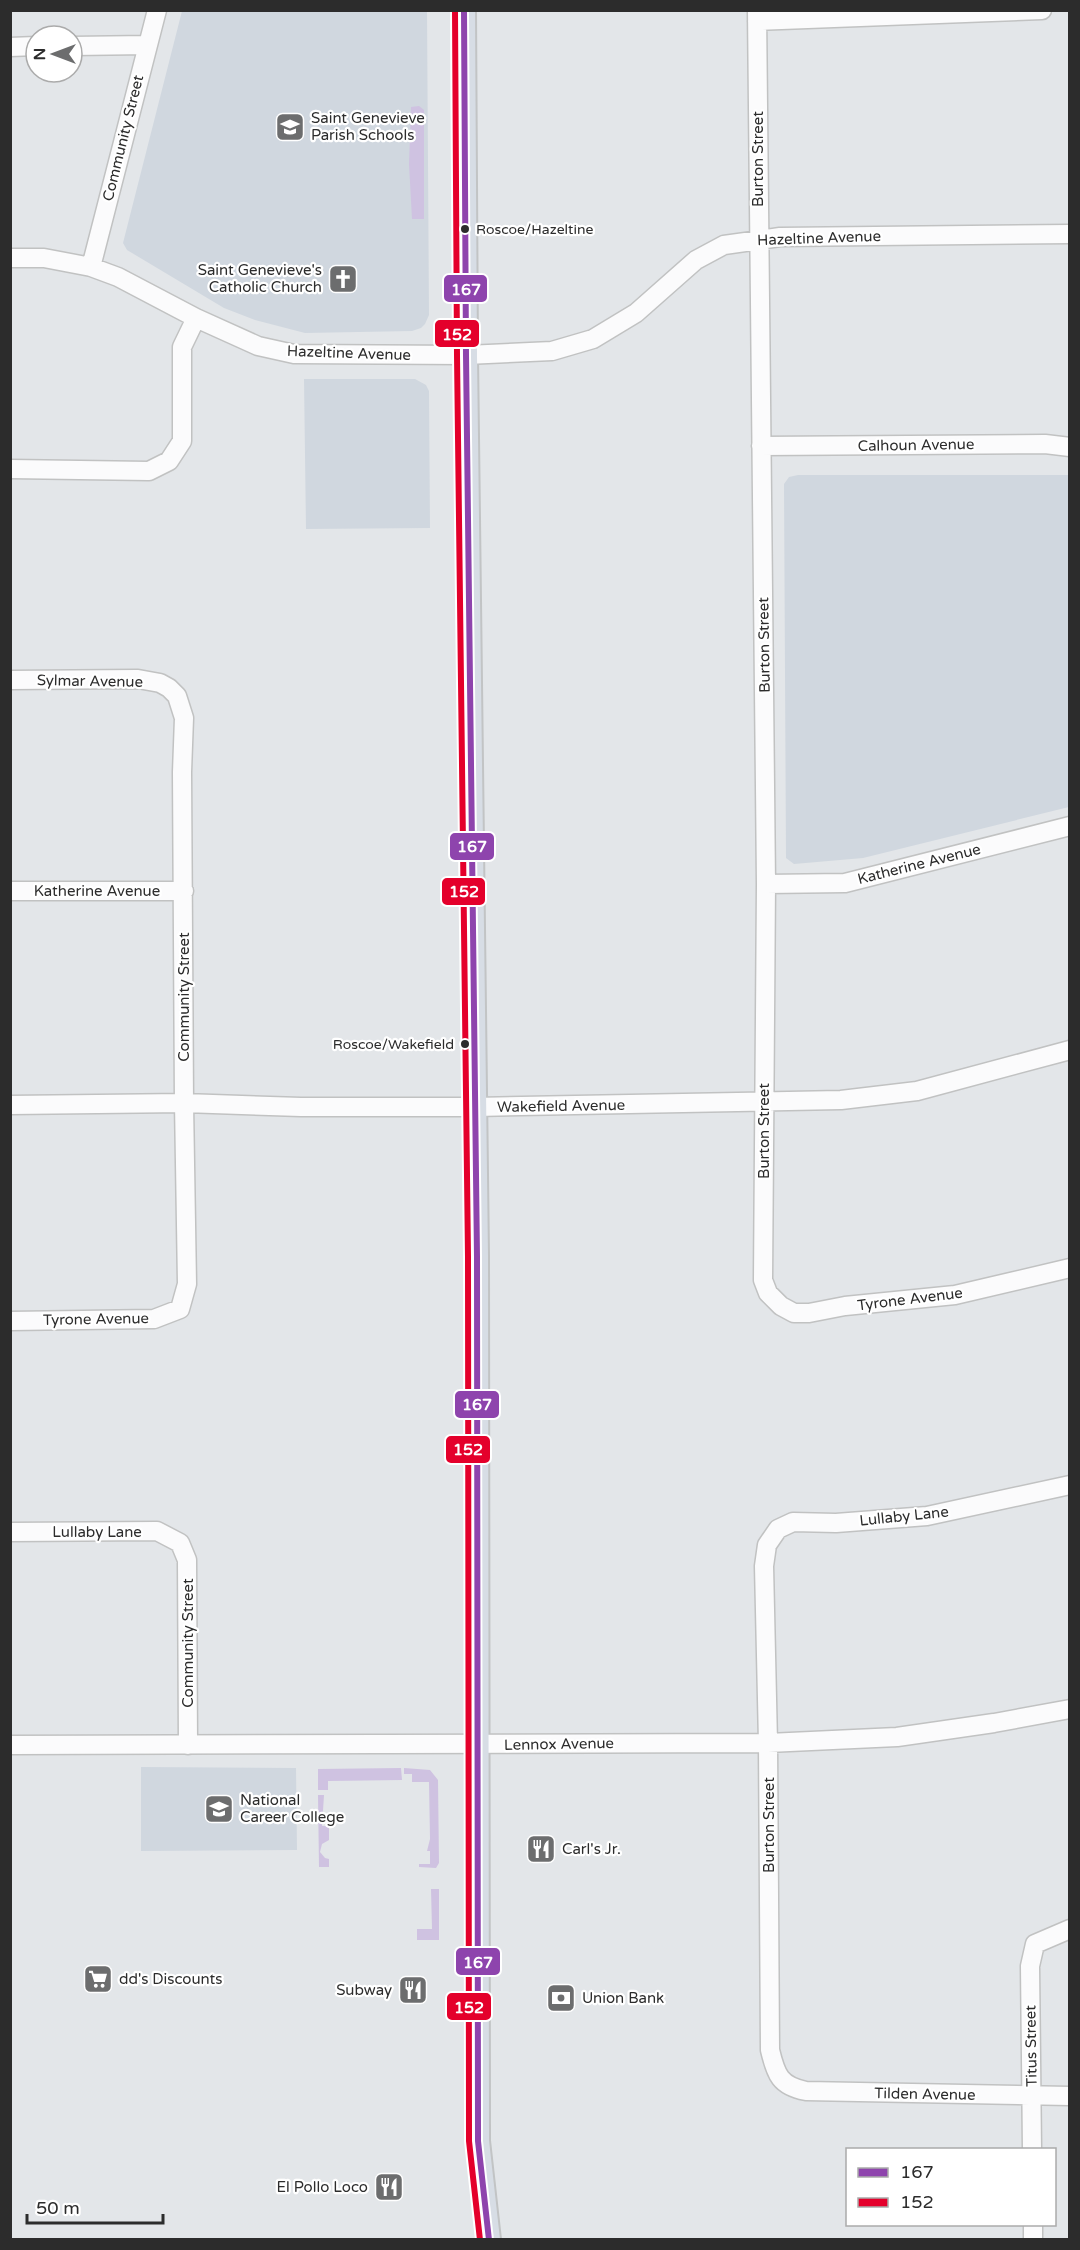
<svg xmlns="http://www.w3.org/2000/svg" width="1080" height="2250" font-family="'Varela Round',sans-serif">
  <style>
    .education { fill: #d0d7df }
    .green { fill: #cfc2e1 }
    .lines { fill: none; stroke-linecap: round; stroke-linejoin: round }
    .minor-casing { stroke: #c1c2c2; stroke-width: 21 }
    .major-casing { stroke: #c2c4c5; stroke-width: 26 }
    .minor { stroke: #fbfbfc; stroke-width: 18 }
    .major { stroke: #d7dde5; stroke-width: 22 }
    .bus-1-casing { stroke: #fff; stroke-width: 10 }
    .bus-2-casing { stroke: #fff; stroke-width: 10 }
    .bus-1 { stroke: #8e44ad; stroke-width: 6 }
    .bus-2 { stroke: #e4002b; stroke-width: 6 }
    .bus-dot { fill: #2c2c2c; stroke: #fff; stroke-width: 2 }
    .labels { text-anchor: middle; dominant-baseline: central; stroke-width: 4.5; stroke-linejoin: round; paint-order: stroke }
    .bus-label { font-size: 14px; fill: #2c2c2c; stroke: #fff; text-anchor: start }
    .poi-label { font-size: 15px; fill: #2c2c2c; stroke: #fff; text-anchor: start }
    .street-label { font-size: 15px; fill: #2c2c2c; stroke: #fff }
    .line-badge { stroke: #fff; stroke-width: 2 }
    .badge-label { font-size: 16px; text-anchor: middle; font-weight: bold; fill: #fff }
  </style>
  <rect width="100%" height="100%" fill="#e3e6e9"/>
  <path class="education" d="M 182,11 L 427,11 L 429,315 L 425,324 L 421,328 L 412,331 L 305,333 L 255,320 L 224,308 L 127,250 L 123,243 Z
    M 304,379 L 415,379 L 426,385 L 429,391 L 430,528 L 306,529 Z
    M 798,475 L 1069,475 L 1069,807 L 863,858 L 794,864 L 786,858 L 784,484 L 789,477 Z
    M 141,1767 L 296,1768 L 297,1850 L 141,1851 Z"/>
  <path class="green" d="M 419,106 L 424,110 L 424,219 L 412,219 L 409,164 L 411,107 Z
    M 401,1768 L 402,1780 L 328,1781 L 328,1790 L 318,1790 L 318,1769 Z
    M 404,1768 L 430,1770 L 438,1780 L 439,1863 L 436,1868 L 419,1867 L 419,1864 L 430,1864 L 430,1851 L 427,1851 L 430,1839 L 429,1782 L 412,1782 L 412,1774 L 404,1774 Z
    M 318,1795 L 324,1795 L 322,1826 L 329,1826 L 329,1840 L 322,1844 L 320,1852 L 325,1858 L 329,1859 L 329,1867 L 319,1867 Z
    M 431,1889 L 439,1889 L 439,1940 L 417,1940 L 417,1929 L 432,1929 Z"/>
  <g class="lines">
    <g class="minor-casing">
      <path id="minor" d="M 757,10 L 766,884 L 763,1280 L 768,1293 L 781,1306 L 794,1313 L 809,1313 L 845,1306 L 955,1295 L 1070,1268
        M 757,21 L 1042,10
        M 72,46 L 148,45
        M 10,47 L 36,46
        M 10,258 L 44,258 L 91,267 L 118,277 L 196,318 L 258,346 L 294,354 L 466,355 L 552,351 L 593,339 L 636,313 L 696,260 L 724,245 L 780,237 L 1070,234
        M 91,267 L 157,10
        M 761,446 L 1045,444 L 1070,447
        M 10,469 L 149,471 L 169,461 L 182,441 L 182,347 L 196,318
        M 10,680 L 138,679 L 160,683 L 169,688 L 177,696 L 184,718 L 182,772 L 184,1103 L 187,1284 L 180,1309 L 154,1319 L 10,1321
        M 766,884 L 845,883 L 1070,826
        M 10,891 L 184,891
        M 10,1105 L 184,1103 L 301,1107 L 475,1107 L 841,1100 L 917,1091 L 1070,1050
        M 1070,1485 L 927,1516 L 836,1523 L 793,1522 L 778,1529 L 767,1545 L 764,1566 L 768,1743 L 770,2050 C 776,2075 780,2086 806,2091 L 1070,2096
        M 10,1532 L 157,1531 L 180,1543 L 187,1560 L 188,1745
        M 10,1745 L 768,1743 L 897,1737 L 994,1723 L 1070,1709
        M 1032,2150 L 1030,1966 L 1035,1944 L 1070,1929
        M 1033,2224 L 1033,2240"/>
    </g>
    <g class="major-casing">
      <path id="major" d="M 464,10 L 466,355 L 477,1256 L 478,2141 L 489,2240"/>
    </g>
    <use href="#minor" class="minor"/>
    <use href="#major" class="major"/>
    <g class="bus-1-casing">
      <path id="bus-1" d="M 464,10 L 466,355 L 477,1256 L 478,2141 L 489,2240"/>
    </g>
    <g class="bus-2-casing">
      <path id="bus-2" d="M 455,10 L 457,355 L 468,1256 L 469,2141 L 480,2240"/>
    </g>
    <use href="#bus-1" class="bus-1"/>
    <use href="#bus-2" class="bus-2"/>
  </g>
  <defs>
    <g id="school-square" transform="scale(1.5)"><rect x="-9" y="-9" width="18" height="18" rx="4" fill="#6c6d6e" stroke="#fff"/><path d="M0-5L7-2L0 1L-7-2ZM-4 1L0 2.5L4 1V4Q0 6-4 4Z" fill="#fff"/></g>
    <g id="church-square" transform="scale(1.5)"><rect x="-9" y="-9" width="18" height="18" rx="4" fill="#6c6d6e" stroke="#fff"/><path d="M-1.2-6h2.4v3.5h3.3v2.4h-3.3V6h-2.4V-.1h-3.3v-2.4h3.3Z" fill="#fff"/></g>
    <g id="restaurant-square" transform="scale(1.5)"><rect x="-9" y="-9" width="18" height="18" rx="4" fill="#6c6d6e" stroke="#fff"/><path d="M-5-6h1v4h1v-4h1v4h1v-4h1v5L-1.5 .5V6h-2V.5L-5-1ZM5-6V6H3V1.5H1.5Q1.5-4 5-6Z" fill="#fff"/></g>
    <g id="supermarket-square" transform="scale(1.5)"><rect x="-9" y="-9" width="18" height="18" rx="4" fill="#6c6d6e" stroke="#fff"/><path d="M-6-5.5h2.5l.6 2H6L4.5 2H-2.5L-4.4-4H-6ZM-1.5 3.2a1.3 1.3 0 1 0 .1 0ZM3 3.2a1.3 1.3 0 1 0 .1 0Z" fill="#fff"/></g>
    <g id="bank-square" transform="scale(1.5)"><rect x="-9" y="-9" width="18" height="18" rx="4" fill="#6c6d6e" stroke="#fff"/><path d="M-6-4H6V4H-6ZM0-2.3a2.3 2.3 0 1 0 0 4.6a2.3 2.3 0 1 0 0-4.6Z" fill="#fff"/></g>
  </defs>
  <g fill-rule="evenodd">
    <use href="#school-square" x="290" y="127"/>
    <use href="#church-square" x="343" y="279"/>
    <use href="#school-square" x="219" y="1809"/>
    <use href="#restaurant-square" x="541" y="1849"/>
    <use href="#supermarket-square" x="98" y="1979"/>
    <use href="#restaurant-square" x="413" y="1990"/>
    <use href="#bank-square" x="561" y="1998"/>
    <use href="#restaurant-square" x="389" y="2187"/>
  </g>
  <g class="bus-dot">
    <circle cx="465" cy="229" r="5"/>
    <circle cx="465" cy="1044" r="5"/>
  </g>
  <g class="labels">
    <g class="bus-label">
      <text x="476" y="229">Roscoe/Hazeltine</text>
      <text x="454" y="1044" text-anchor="end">Roscoe/Wakefield</text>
    </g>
    <g class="poi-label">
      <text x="311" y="118">Saint Genevieve<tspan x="311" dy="17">Parish Schools</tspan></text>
      <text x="322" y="270" text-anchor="end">Saint Genevieve's<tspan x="322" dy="17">Catholic Church</tspan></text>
      <text x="240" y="1800">National<tspan x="240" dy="17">Career College</tspan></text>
      <text x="562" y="1849">Carl's Jr.</text>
      <text x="119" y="1979">dd's Discounts</text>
      <text x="392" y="1990" text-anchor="end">Subway</text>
      <text x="582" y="1998">Union Bank</text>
      <text x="368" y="2187" text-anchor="end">El Pollo Loco</text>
    </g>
    <g class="street-label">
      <text transform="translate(123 138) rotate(-76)">Community Street</text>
      <text transform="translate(758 159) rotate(-90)">Burton Street</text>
      <text transform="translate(819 238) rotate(-2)">Hazeltine Avenue</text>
      <text transform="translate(349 353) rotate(2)">Hazeltine Avenue</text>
      <text transform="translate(916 445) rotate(-1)">Calhoun Avenue</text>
      <text transform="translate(764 645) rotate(-91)">Burton Street</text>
      <text transform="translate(90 681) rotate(1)">Sylmar Avenue</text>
      <text transform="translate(919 864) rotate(-14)">Katherine Avenue</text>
      <text x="97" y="891">Katherine Avenue</text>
      <text transform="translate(184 997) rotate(-90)">Community Street</text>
      <text transform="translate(561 1106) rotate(-1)">Wakefield Avenue</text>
      <text transform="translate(764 1131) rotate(-90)">Burton Street</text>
      <text transform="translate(910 1299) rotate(-7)">Tyrone Avenue</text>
      <text transform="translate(96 1319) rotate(-1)">Tyrone Avenue</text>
      <text transform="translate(904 1516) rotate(-6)">Lullaby Lane</text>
      <text x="97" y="1532">Lullaby Lane</text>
      <text transform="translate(188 1643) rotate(-90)">Community Street</text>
      <text transform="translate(559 1744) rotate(-1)">Lennox Avenue</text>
      <text transform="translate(769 1825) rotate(-90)">Burton Street</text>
      <text transform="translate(1031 2046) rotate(-91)">Titus Street</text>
      <text transform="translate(925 2094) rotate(1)">Tilden Avenue</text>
    </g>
  </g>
  <g class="line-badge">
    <rect x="443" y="274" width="45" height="29" rx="6" fill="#8e44ad"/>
    <rect x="434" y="319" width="46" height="29" rx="6" fill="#e4002b"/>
    <rect x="449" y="832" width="46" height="29" rx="6" fill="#8e44ad"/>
    <rect x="441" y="877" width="45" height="29" rx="6" fill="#e4002b"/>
    <rect x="454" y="1390" width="46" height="29" rx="6" fill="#8e44ad"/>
    <rect x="445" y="1435" width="46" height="29" rx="6" fill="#e4002b"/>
    <rect x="455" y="1947" width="46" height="29" rx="6" fill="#8e44ad"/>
    <rect x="446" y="1992" width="46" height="29" rx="6" fill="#e4002b"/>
  </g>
  <g class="badge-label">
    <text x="466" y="295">167</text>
    <text x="457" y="340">152</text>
    <text x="472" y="852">167</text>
    <text x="464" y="897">152</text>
    <text x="477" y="1410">167</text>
    <text x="468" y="1455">152</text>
    <text x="478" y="1968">167</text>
    <text x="469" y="2013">152</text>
  </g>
  <rect width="1080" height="2250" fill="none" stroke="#2c2c2c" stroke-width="24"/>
  <rect x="846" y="2148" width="210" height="78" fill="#ffffff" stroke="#ababab" stroke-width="1.5"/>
  <rect x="858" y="2168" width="30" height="9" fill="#8e44ad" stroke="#ababab" stroke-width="1.5"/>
  <text x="900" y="2178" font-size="18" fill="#2c2c2c">167</text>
  <rect x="858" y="2198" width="30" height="9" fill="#e4002b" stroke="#ababab" stroke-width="1.5"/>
  <text x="900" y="2208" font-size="18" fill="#2c2c2c">152</text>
  <g transform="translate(54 54) rotate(270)"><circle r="28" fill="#ffffff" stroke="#ababab" stroke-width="1.5"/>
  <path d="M0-4.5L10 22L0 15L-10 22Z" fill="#6c6d6e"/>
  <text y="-9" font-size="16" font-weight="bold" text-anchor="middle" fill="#2c2c2c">N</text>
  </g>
  <path d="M27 2214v9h136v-9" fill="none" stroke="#2c2c2c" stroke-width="3"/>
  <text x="36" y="2214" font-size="18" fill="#2c2c2c" stroke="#ffffff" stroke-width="4.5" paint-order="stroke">50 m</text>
</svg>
